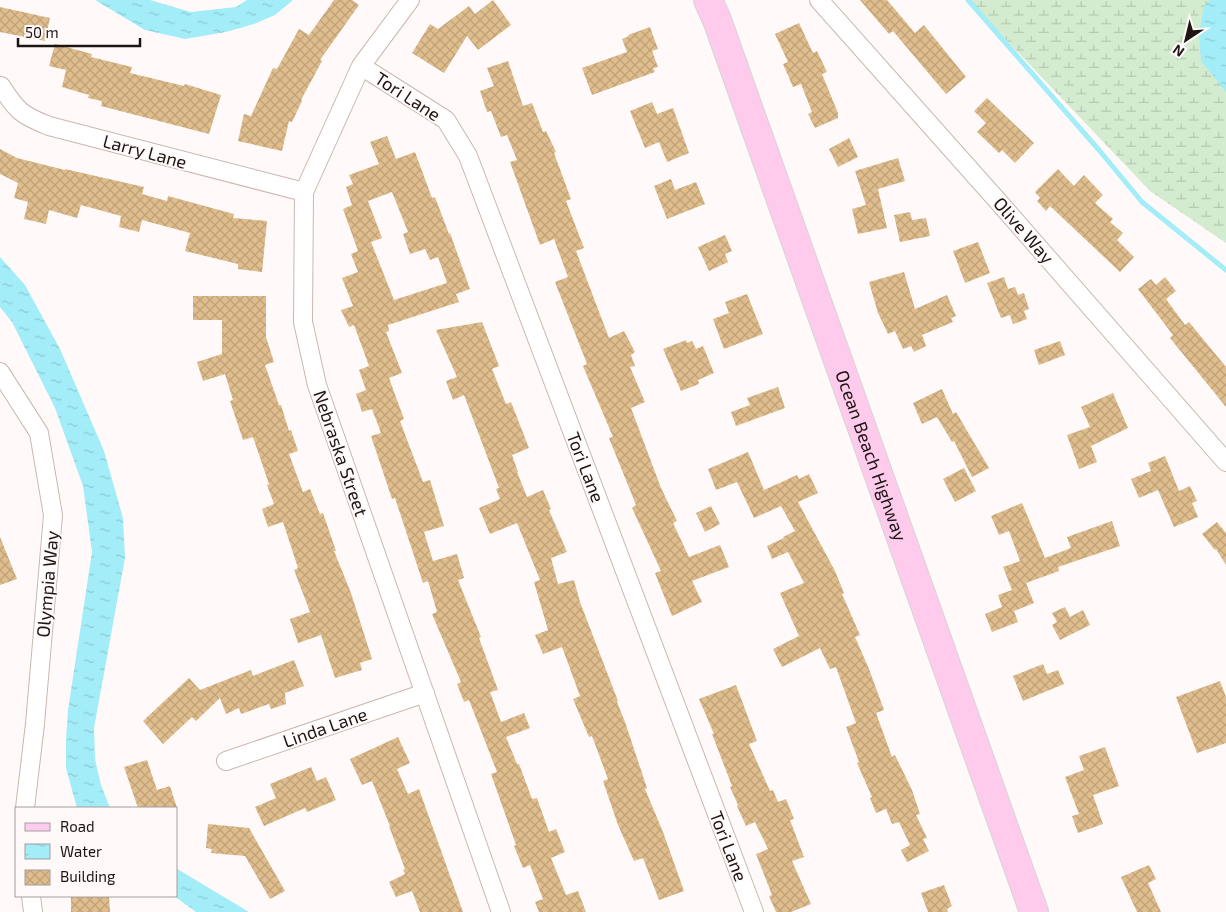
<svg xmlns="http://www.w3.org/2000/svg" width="1226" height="912" font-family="'Exo 2',sans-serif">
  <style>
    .wetland { fill: url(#wetland-marsh) }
    .water { fill: url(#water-ripples) }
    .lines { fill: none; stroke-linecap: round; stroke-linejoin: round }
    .stream { stroke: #a2edf7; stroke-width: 5 }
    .building { fill: url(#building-cross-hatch); fill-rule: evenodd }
    .street-casing { stroke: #cab7b0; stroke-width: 20 }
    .primary-casing { stroke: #d6d5d5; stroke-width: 30 }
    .street { stroke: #fff; stroke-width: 18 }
    .primary { stroke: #fecbec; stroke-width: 28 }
    .labels { text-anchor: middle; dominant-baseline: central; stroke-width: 4; stroke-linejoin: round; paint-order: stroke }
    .street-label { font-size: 18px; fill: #1c1513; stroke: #fffaf9 }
  </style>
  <defs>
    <pattern id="wetland-marsh" width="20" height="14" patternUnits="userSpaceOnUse" patternTransform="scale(1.25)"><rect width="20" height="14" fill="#d3ebcf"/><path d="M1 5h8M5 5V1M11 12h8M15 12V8" fill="none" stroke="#b5c9b1"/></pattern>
    <pattern id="water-ripples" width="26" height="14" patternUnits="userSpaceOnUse" patternTransform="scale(1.25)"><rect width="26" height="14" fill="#a2edf7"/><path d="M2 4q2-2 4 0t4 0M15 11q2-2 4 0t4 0" fill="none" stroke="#8bcad3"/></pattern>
    <pattern id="building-cross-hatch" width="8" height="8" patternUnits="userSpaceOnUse" patternTransform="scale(1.25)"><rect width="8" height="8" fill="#dfbd8d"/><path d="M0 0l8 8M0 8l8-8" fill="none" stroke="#bfa279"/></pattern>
  </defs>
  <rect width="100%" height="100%" fill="#fffaf9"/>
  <path class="wetland" d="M 968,0 L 1226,0 L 1226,243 L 1150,191 Z"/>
  <path class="water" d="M 95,0 L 150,0 L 191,12 L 236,7 L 247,0 L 293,0 L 275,15 L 254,24 L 226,32 L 185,39 L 145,30 Z
    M 1210,0 L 1226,0 L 1226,92 L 1201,61 L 1199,34 L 1204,6 Z
    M 0,257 L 25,285 L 60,349 L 104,451 L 123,518 L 125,558 L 94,728 L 95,759 L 101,785 L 110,808 L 77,808 L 66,768 L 66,740 L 68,710 L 92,552 L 83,486 L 55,408 L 12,322 L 0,307 Z
    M 176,868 L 184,873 L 249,912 L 196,912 L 174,896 L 176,896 Z"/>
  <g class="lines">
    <path class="stream" d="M 968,0 L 1099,150 L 1142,202 L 1226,270"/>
  </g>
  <path class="building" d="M 334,0 L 352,0 L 359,5 L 320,60 L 322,61 L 301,100 L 302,101 L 292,122 L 289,121 L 282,151 L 238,141 L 244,114 L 251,116 L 273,68 L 277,69 L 299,29 L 309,35 Z
    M 493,0 L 511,25 L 478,50 L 467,36 L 444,73 L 412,53 L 430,24 L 438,29 L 469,6 L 475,14 Z
    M 860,0 L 887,0 L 915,33 L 924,25 L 966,77 L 946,94 L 893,31 L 889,34 Z
    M 0,7 L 50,18 L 45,41 L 0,32 Z
    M 799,23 L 813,53 L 817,51 L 827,72 L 822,74 L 838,113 L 838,118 L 815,128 L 808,114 L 812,112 L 801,84 L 793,87 L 783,64 L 788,62 L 775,34 Z
    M 650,27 L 658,49 L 652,51 L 658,67 L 653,68 L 655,72 L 592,95 L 582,68 L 627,52 L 622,39 L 629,36 L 628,35 Z
    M 55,44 L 92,54 L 91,57 L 132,67 L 130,73 L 184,86 L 185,84 L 221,95 L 209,134 L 101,106 L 102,101 L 88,98 L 89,95 L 62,87 L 66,70 L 49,66 Z
    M 508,61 L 523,106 L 532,103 L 543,132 L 546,131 L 556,152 L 554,153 L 571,199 L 566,201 L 584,248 L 576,251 L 609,338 L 624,331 L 635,352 L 631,355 L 635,366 L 630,367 L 645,402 L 631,408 L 661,488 L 677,521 L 673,523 L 689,557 L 720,545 L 729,567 L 692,581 L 702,602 L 672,616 L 655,573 L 661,571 L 632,508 L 636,505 L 609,438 L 613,437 L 583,366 L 587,364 L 555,282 L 568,277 L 554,239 L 540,245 L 510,162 L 517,160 L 507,135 L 501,137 L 491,111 L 487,112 L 480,91 L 494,86 L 487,68 Z
    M 987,98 L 1034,143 L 1015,163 L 1002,150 L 999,153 L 977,132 L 986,123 L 974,111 Z
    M 652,102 L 657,114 L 673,108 L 689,153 L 667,162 L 659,142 L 645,148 L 630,111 Z
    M 387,136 L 396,159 L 415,152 L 432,198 L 435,197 L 449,234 L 450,233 L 470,289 L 456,294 L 459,302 L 388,325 L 389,331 L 386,332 L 402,373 L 389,378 L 404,419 L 400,421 L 423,482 L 430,480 L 444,526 L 424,532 L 433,561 L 457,554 L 464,578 L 458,580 L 481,637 L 479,638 L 498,690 L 490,692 L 501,722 L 524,713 L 530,728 L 506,737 L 517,764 L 519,764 L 532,799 L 537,798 L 549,832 L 556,829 L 565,852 L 551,858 L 566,895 L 578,891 L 586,912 L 539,912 L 535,902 L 543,899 L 530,865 L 523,868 L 514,846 L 516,845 L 491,774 L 497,772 L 469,700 L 464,702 L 457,684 L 461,682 L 432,614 L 437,612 L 428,581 L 423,583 L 395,498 L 392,499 L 371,436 L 381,433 L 372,409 L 362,412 L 356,394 L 366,390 L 359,370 L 369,366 L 354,325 L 349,327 L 341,310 L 353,306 L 342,278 L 358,272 L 351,254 L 358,251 L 343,209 L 352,205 L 346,187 L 353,184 L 349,175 L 379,164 L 370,142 ZM 392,192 L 408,232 L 403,234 L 410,254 L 425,249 L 430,260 L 438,257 L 447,283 L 394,300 L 371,242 L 382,238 L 368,201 Z
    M 849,138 L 858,157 L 838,167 L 829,149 Z
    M 0,149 L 17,158 L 65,170 L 65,169 L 144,187 L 142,194 L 167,201 L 168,196 L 234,214 L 233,218 L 267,221 L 262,272 L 238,269 L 238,264 L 185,251 L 190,233 L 142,220 L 139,232 L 119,227 L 121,216 L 81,205 L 77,218 L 49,210 L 46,224 L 24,219 L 28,202 L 14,198 L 18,183 L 0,174 Z
    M 898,158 L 905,181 L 878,189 L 887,228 L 858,234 L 852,209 L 866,205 L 855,171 Z
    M 1058,169 L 1074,186 L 1084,175 L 1103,195 L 1095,203 L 1113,219 L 1110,222 L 1123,233 L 1117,240 L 1134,257 L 1120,272 L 1050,206 L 1046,211 L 1037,201 L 1040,198 L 1035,192 Z
    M 671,179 L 675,190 L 696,182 L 705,204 L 667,219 L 654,186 Z
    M 910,212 L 912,220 L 926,218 L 930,236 L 900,242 L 894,215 Z
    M 725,235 L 732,251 L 725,254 L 728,262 L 709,271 L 698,247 Z
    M 978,242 L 990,273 L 965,283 L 953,251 Z
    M 904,272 L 915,309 L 947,295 L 956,316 L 951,318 L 953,322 L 922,335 L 926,346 L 914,352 L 911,346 L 903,349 L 895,331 L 888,334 L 878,313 L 869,282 Z
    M 1004,277 L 1008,289 L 1015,287 L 1018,295 L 1024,293 L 1029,309 L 1024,311 L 1027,319 L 1013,324 L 1010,315 L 1001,318 L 987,283 Z
    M 1165,277 L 1176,291 L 1166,299 L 1185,325 L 1189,322 L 1226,367 L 1226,407 L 1170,338 L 1173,335 L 1138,289 L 1151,279 L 1156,285 Z
    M 747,294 L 763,334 L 724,349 L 713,319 L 729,313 L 725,302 Z
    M 193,296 L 266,296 L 266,337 L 274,362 L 265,365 L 279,405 L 281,405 L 289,431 L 291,430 L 298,451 L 289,454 L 303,492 L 310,489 L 320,514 L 323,513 L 336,551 L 334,551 L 351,593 L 372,659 L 360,663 L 362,670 L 335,678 L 321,635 L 298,643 L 290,619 L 310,612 L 294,570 L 298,568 L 283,522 L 268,527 L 262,509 L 274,504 L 267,485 L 269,484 L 253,437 L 243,440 L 230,401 L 233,400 L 225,374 L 203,381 L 197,362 L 222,354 L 222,320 L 193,320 Z
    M 482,322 L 499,366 L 492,369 L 506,404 L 511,402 L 529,448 L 512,455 L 518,472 L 517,472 L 527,497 L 543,490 L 551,509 L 549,510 L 567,552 L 551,558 L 558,584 L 574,580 L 580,602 L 618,701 L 617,702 L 625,722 L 647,788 L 645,789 L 663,832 L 684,891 L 659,900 L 643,858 L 634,861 L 618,825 L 603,781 L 608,779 L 592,736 L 589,737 L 573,699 L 580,696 L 562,647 L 543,654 L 535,635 L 548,630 L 534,582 L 540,580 L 517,523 L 490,534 L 479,508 L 500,499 L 496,489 L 499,488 L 464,395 L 453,400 L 446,381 L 457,377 L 436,330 Z
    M 686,340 L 687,343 L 692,341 L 696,349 L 703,346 L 714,373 L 698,380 L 699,384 L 681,391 L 663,349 Z
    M 1060,341 L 1065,355 L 1039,365 L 1034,350 Z
    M 778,387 L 785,408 L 736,426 L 731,412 L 750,405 L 747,398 Z
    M 942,389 L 953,414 L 956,412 L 989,468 L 972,477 L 954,441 L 952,442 L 937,417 L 922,424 L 913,403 Z
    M 1113,393 L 1128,428 L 1091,446 L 1097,462 L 1079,469 L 1067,435 L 1090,427 L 1081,407 Z
    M 748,452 L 764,490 L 797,475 L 799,479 L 809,474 L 818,493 L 798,502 L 835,571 L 844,593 L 842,594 L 860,635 L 855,637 L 869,669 L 884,710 L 876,713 L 892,757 L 895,755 L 912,790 L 920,814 L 916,815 L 927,838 L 923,839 L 929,851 L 907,862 L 901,850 L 910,845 L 899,822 L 892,824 L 886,809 L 876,813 L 870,798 L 872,797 L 857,763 L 859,762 L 846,727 L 856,723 L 836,667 L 830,669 L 820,648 L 782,667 L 773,649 L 799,636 L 780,593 L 804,583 L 788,552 L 772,559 L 767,546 L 784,538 L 783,537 L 795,531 L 781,506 L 754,518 L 737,482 L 716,490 L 708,469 Z
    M 1165,456 L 1179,491 L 1190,486 L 1197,501 L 1192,503 L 1198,517 L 1174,527 L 1158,490 L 1139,498 L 1131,479 L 1151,471 L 1148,463 Z
    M 964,468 L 976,491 L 955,502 L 943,479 Z
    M 1022,503 L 1045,558 L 1071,548 L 1067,537 L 1112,521 L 1120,546 L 1058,567 L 1059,571 L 1026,583 L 1034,603 L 1014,611 L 1018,622 L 992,632 L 985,614 L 1002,607 L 998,595 L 1012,590 L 1003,567 L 1020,561 L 1009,531 L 999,535 L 991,516 Z
    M 711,506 L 720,524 L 705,532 L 696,513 Z
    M 1217,522 L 1226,533 L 1226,565 L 1216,549 L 1215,550 L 1202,534 Z
    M 0,537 L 17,579 L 0,585 Z
    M 1065,607 L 1070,617 L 1083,610 L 1090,625 L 1060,640 L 1052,625 L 1057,622 L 1052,613 Z
    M 294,660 L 304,686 L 285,693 L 286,704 L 271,709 L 269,704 L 241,714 L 239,708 L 226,714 L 220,698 L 196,721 L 192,717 L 163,744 L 143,721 L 189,678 L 200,690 L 251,670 L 253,676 Z
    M 1043,664 L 1047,674 L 1058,670 L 1064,684 L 1023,701 L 1013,676 Z
    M 1220,681 L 1226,697 L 1226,743 L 1197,753 L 1176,697 Z
    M 736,685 L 757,741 L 749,744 L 770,791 L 773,790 L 778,802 L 786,799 L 794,819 L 790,820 L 804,857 L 792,861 L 811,904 L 791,912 L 776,912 L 769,896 L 772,895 L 756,854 L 768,849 L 755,822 L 746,826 L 737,806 L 738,805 L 730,787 L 732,786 L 712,734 L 714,734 L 699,699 Z
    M 398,737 L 410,763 L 397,769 L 408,794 L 419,789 L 463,912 L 420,912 L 412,891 L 396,897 L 389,882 L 405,874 L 403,870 L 405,869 L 389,826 L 390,826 L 372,781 L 362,785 L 350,759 Z
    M 1105,747 L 1119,786 L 1093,795 L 1103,824 L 1078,833 L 1072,816 L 1079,814 L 1065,777 L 1084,770 L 1079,756 Z
    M 147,760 L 157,790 L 170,786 L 177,808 L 138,808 L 124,767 Z
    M 311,767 L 317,781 L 326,777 L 336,800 L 307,812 L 305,808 L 264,826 L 255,807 L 276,798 L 270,784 Z
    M 208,824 L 249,828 L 285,891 L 270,899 L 245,856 L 211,853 L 212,849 L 206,848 Z
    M 1149,865 L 1156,879 L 1148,883 L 1161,912 L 1137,912 L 1121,877 Z
    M 944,885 L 952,906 L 947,909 L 948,912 L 928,912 L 921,893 Z
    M 71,896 L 109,896 L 110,912 L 71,912 Z"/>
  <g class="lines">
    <g class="street-casing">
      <path id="street" d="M 410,0 L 361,66 L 304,192 L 303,322 L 317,385 L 501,912
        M 819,0 L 1004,208 L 1226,462
        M 361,66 L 446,120 L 468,156 L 754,912
        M 1,86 C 17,111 21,115 49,126 L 304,192
        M 0,372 L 39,433 L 53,515 L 35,724 L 25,808
        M 226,761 L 425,693
        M 31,896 L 33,912"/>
    </g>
    <g class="primary-casing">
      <g id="primary">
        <path id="s1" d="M 708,0 L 717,20 L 1034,912"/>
      </g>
    </g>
    <use href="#street" class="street"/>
    <use href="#primary" class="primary"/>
  </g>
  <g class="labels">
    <g class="street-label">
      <text transform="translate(408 96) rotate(33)">Tori Lane</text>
      <text transform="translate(145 151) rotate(15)">Larry Lane</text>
      <text transform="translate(1024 230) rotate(49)">Olive Way</text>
      <text transform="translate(341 453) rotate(71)">Nebraska Street</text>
      <text stroke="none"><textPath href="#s1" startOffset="484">Ocean Beach Highway</textPath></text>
      <text transform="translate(586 467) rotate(69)">Tori Lane</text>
      <text transform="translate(47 584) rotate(-85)">Olympia Way</text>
      <text transform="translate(325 727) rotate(-19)">Linda Lane</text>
      <text transform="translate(729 846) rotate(69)">Tori Lane</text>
    </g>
  </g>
  <rect x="15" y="807" width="162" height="90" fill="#fffaf9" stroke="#a49e9d"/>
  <rect x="25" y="823" width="25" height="8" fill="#fecbec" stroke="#a49e9d"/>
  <text x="60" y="832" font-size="15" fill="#1c1513">Road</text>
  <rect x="25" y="844" width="25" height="15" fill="url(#water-ripples)" stroke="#a49e9d"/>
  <text x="60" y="857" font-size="15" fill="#1c1513">Water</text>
  <rect x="25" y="870" width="25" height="15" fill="url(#building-cross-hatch)" stroke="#a49e9d"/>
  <text x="60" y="882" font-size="15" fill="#1c1513">Building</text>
  <g transform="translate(1186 40) rotate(215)" stroke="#fffaf9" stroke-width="4" paint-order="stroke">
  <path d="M0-4L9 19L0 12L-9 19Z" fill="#1c1513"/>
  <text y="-8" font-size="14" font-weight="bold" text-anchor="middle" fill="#1c1513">N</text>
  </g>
  <path d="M18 38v8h122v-8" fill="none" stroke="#1c1513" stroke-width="2.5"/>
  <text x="25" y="38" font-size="15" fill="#1c1513" stroke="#fffaf9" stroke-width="4" paint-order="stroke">50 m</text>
</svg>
